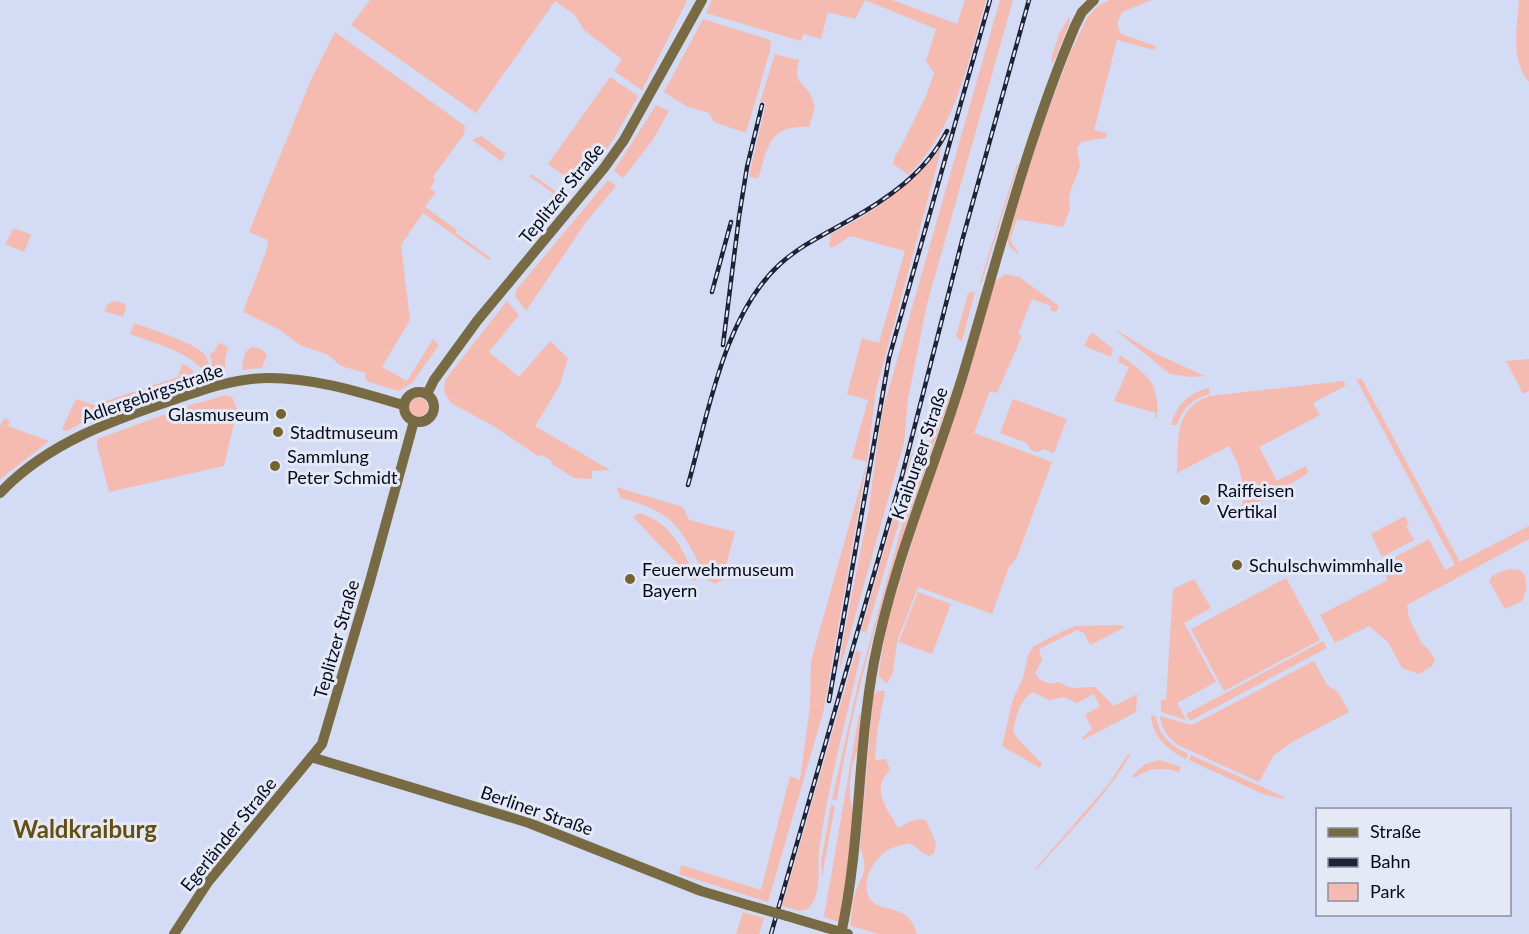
<svg xmlns="http://www.w3.org/2000/svg" width="1529" height="934" font-family="Lato,sans-serif">
  <style>
    .green { fill: #f5bab0 }
    .lines { fill: none; stroke-linecap: round; stroke-linejoin: round }
    .secondary { stroke: #786a43; stroke-width: 10 }
    .rail-casing { stroke: #1e2337; stroke-width: 4.5 }
    .rail { stroke: #e4e9f5; stroke-width: 2; stroke-dasharray: 7; stroke-linecap: butt }
    .secondary-bridge { stroke: #786a43; stroke-width: 10 }
    .poi-dot { fill: #746230; stroke: #e4e9f5; stroke-width: 2 }
    .labels { text-anchor: middle; dominant-baseline: central; stroke-width: 6; stroke-linejoin: round; paint-order: stroke }
    .street-label { font-size: 18px; fill: #060a1e; stroke: #e4e9f5 }
    .poi-label { font-size: 18px; fill: #060a1e; stroke: #e4e9f5; text-anchor: start }
    .district-label { font-size: 24px; font-weight: bold; fill: #634f12; stroke: #e4e9f5 }
  </style>
  <rect width="100%" height="100%" fill="#d3dcf4"/>
  <path class="green" d="M 370,0 L 686,0 L 687,1 L 642,90 L 614,71 L 622,59 L 584,30 L 575,15 L 555,1 L 476,113 L 351,25 Z
    M 712,0 L 892,0 L 957,24 L 965,0 L 986,0 C 967,65 957,125 909,175 L 893,164 L 895,156 L 903,143 L 926,96 L 934,73 L 926,61 L 936,29 L 865,0 L 855,19 L 828,12 L 821,39 L 803,34 L 801,41 L 706,13 Z
    M 1000,0 L 1013,0 L 927,304 L 908,399 L 904,443 L 839,673 L 843,640 L 868,513 L 882,413 Z
    M 1110,0 L 1152,0 L 1122,12 L 1117,24 L 1121,34 L 1156,46 L 1154,50 L 1117,40 L 1094,130 L 1106,133 L 1107,136 L 1105,138 L 1081,142 L 1077,148 L 1080,167 L 1072,186 L 1069,197 L 1070,209 L 1063,227 L 1017,219 L 1010,240 L 1020,256 L 1010,247 L 1007,239 L 1039,134 L 1071,51 L 1087,18 L 1098,6 Z
    M 1519,0 L 1529,0 L 1529,82 C 1510,60 1517,27 1519,0 Z
    M 1069,17 L 1070,22 L 1053,64 L 1051,59 L 1059,34 Z
    M 703,19 L 770,40 L 771,47 L 746,133 L 714,122 L 709,113 L 686,106 L 664,92 Z
    M 335,32 L 465,126 L 464,134 L 433,177 L 435,180 L 430,188 L 436,192 L 425,207 L 457,230 L 456,233 L 491,258 L 489,260 L 423,213 L 401,245 L 410,320 L 382,367 L 407,381 L 433,339 L 439,345 L 412,383 L 399,391 L 369,382 L 365,379 L 366,373 L 341,366 L 328,355 L 300,345 L 280,330 L 243,312 L 267,249 L 268,240 L 249,232 L 310,82 Z
    M 775,54 L 799,60 C 794,82 798,77 809,92 C 812,96 813,102 815,107 L 809,127 C 769,125 768,146 758,179 L 749,176 L 766,103 L 760,102 Z
    M 610,77 L 638,96 C 628,114 593,181 573,182 L 548,164 Z
    M 656,105 L 669,111 L 652,141 L 623,178 L 614,171 Z
    M 481,136 L 506,154 L 501,161 L 472,140 Z
    M 942,147 L 876,390 L 867,462 L 823,713 L 768,902 L 679,874 L 681,865 L 761,890 L 790,776 L 800,780 L 810,706 L 811,661 L 867,462 L 852,458 L 868,400 L 847,394 L 862,338 L 879,343 L 905,251 L 850,236 L 834,247 L 829,247 L 831,234 C 878,210 908,187 942,147 Z
    M 1017,164 L 1018,166 L 981,284 L 980,282 Z
    M 531,174 C 541,182 561,190 562,204 L 536,235 L 529,237 L 554,202 L 550,198 L 553,193 L 529,176 Z
    M 608,180 L 616,186 L 586,222 L 526,311 L 515,296 L 516,290 Z
    M 14,228 L 31,235 L 24,252 L 5,244 Z
    M 1005,274 L 1019,277 L 1059,306 L 1056,312 L 1050,310 L 1051,306 L 1032,299 L 1018,334 L 1022,336 L 997,393 L 990,391 L 974,433 L 1052,462 L 1017,557 L 1009,567 L 992,614 L 918,587 L 897,642 L 893,672 L 887,684 L 879,676 L 879,671 L 887,623 L 923,506 L 970,370 L 993,283 Z
    M 972,292 L 975,292 L 962,341 L 958,339 L 956,336 L 968,294 Z
    M 114,301 L 124,303 L 126,307 L 123,317 L 104,311 L 108,304 Z
    M 507,301 L 519,315 L 489,352 L 519,377 L 550,341 L 568,358 L 560,385 L 535,426 L 610,470 L 592,471 L 592,479 L 574,478 L 552,464 L 551,460 L 542,455 L 538,456 L 495,427 L 451,403 L 444,392 L 445,380 Z
    M 134,323 C 150,329 193,342 203,353 C 209,359 210,368 208,376 C 192,352 156,344 130,334 Z
    M 1113,328 L 1154,353 L 1205,376 L 1191,377 L 1170,374 Z
    M 1093,333 L 1113,349 L 1111,357 L 1084,346 L 1090,334 Z
    M 219,343 L 228,347 L 225,360 L 225,374 L 214,377 L 210,354 L 214,352 Z
    M 251,347 L 259,348 L 267,354 L 262,368 L 242,370 C 243,360 243,353 251,347 Z
    M 1120,355 C 1147,375 1160,382 1157,418 L 1155,418 L 1156,413 L 1114,401 L 1129,367 L 1118,362 Z
    M 1529,359 L 1529,391 L 1523,394 L 1506,361 Z
    M 182,364 C 191,367 196,372 195,382 L 85,421 L 67,431 L 62,429 L 76,399 L 94,405 L 178,377 Z
    M 1356,379 L 1362,379 L 1460,562 L 1529,526 L 1529,539 L 1407,605 L 1409,618 L 1421,642 L 1429,650 L 1435,660 L 1432,666 L 1419,674 L 1402,668 L 1388,642 L 1369,626 L 1335,643 L 1320,615 L 1388,580 L 1380,565 L 1429,539 L 1445,570 L 1455,565 Z
    M 1344,381 L 1345,386 L 1313,403 L 1320,415 L 1259,447 L 1277,481 L 1306,466 L 1308,472 L 1304,476 L 1240,512 L 1245,493 L 1238,464 L 1229,446 L 1177,473 C 1179,440 1173,408 1210,396 Z
    M 954,386 C 907,522 859,658 837,800 L 832,799 L 858,684 L 915,479 Z
    M 1209,388 L 1210,394 C 1193,399 1182,408 1177,425 L 1171,425 C 1176,405 1190,392 1209,388 Z
    M 226,395 L 232,397 L 237,409 L 224,466 L 109,492 L 97,445 L 97,439 L 191,405 Z
    M408 407a10 10 0 1 1 20 0a10 10 0 1 1-20 0Z
    M 1013,399 L 1067,419 L 1054,453 L 1044,449 L 1037,452 L 1031,450 L 1027,443 L 1000,433 Z
    M 4,418 L 10,421 L 8,426 L 49,441 L 0,479 L 0,426 Z
    M 912,453 L 921,456 L 912,478 L 866,633 L 861,631 Z
    M 616,487 L 683,507 L 689,520 L 735,532 L 722,580 L 715,584 L 709,581 C 702,572 698,561 693,552 C 674,516 659,509 621,498 Z
    M 640,513 C 675,525 682,550 697,581 L 693,580 L 633,517 Z
    M 1405,516 L 1409,524 L 1406,526 L 1414,540 L 1382,557 L 1371,534 Z
    M 1509,569 C 1513,570 1516,569 1519,570 C 1529,574 1527,594 1522,601 L 1505,609 L 1489,581 L 1493,575 Z
    M 1286,578 L 1320,640 L 1224,691 L 1191,629 Z
    M 1194,579 L 1211,608 L 1184,623 L 1216,682 L 1177,703 L 1186,720 L 1161,712 L 1161,700 L 1166,700 L 1173,589 Z
    M 918,592 L 951,604 L 932,654 L 899,642 Z
    M 1120,625 L 1125,627 L 1090,645 L 1084,633 L 1077,630 L 1039,649 L 1042,660 L 1035,673 L 1039,679 L 1050,684 L 1058,682 L 1072,688 L 1095,687 L 1114,706 L 1137,694 L 1136,712 L 1083,740 L 1082,738 L 1092,729 L 1085,715 L 1100,706 L 1094,694 L 1077,703 L 1064,697 L 1049,700 L 1033,692 C 1019,700 1016,717 1013,731 L 1018,739 L 1042,764 L 1040,768 L 1002,746 L 1013,699 L 1023,678 L 1028,655 L 1034,646 L 1063,631 L 1076,626 Z
    M 1323,641 L 1327,648 L 1190,721 L 1186,714 Z
    M 856,651 L 861,652 C 847,716 830,778 820,843 C 816,864 824,892 808,909 L 800,911 L 782,906 Z
    M 1314,661 L 1327,685 L 1338,692 L 1349,712 L 1294,741 L 1274,755 L 1259,782 L 1178,745 C 1169,738 1161,729 1160,716 L 1191,725 L 1196,723 Z
    M 877,691 L 885,691 L 877,732 L 875,760 L 886,759 L 890,770 C 870,790 887,808 898,828 C 908,823 915,817 926,820 L 936,843 L 934,853 L 929,856 C 910,847 918,839 892,848 C 876,854 859,883 870,899 C 881,915 908,901 917,934 L 879,934 L 850,926 C 852,916 852,906 854,897 C 861,875 870,872 860,847 L 873,697 Z
    M 859,714 L 861,714 L 857,752 L 852,765 L 850,781 L 850,797 L 853,813 L 848,865 L 839,922 L 824,917 Z
    M 1151,715 L 1156,716 C 1159,737 1171,745 1188,754 L 1186,759 C 1168,750 1152,737 1151,715 Z
    M 1129,753 L 1130,755 C 1107,796 1067,834 1036,870 L 1035,869 L 1108,785 Z
    M 1191,755 L 1284,797 L 1283,799 L 1263,794 L 1189,760 Z
    M 1160,760 L 1181,767 L 1179,772 C 1162,766 1149,768 1134,778 L 1132,776 L 1145,764 Z
    M 831,805 L 835,806 L 822,877 L 821,862 Z
    M 743,912 L 764,918 L 759,934 L 736,934 Z"/>
  <g class="lines">
    <path class="secondary" d="M404 407a15 15 0 1 1 30 0a15 15 0 1 1-30 0Z
      M 427,394 L 434,380 L 477,321 L 604,168 L 624,140 L 702,0
      M 0,493 C 47,443 113,420 176,399 C 205,389 237,378 269,378 C 315,378 359,392 403,405
      M 311,757 L 529,823 L 701,891 L 748,905
      M 787,916 L 827,928
      M 174,934 L 208,882 L 322,744 L 370,581 L 414,421
      M 841,934 C 861,844 857,752 874,662 C 893,561 936,466 965,368 C 999,253 1028,137 1075,26 L 1082,12 L 1094,0"/>
    <g class="rail-casing">
      <path id="rail" d="M 712,292 L 731,222
        M 723,345 L 739,217 L 747,167 L 762,105
        M 688,485 C 708,414 724,315 780,264 C 800,246 823,235 846,222 C 886,200 926,173 947,131
        M 829,701 L 889,358 L 990,0
        M 771,934 L 902,476 L 962,241 L 1029,0"/>
    </g>
    <use href="#rail" class="rail"/>
    <path class="secondary-bridge" d="M 748,905 L 787,916
      M 827,928 L 848,934"/>
  </g>
  <g class="poi-dot">
    <circle cx="281" cy="414" r="6"/>
    <circle cx="278" cy="432" r="6"/>
    <circle cx="275" cy="466" r="6"/>
    <circle cx="1205" cy="500" r="6"/>
    <circle cx="1237" cy="565" r="6"/>
    <circle cx="630" cy="579" r="6"/>
  </g>
  <g class="labels">
    <g class="street-label">
      <text transform="translate(561 193) rotate(-51)">Teplitzer Straße</text>
      <text transform="translate(152 393) rotate(-19)">Adlergebirgsstraße</text>
      <text transform="translate(919 453) rotate(-71)">Kraiburger Straße</text>
      <text transform="translate(336 639) rotate(-74)">Teplitzer Straße</text>
      <text transform="translate(537 810) rotate(19)">Berliner Straße</text>
      <text transform="translate(228 834) rotate(-51)">Egerländer Straße</text>
    </g>
    <g class="poi-label">
      <text x="269" y="414" text-anchor="end">Glasmuseum</text>
      <text x="290" y="432">Stadtmuseum</text>
      <text x="287" y="456">Sammlung<tspan x="287" dy="21">Peter Schmidt</tspan></text>
      <text x="1217" y="490">Raiffeisen<tspan x="1217" dy="21">Vertikal</tspan></text>
      <text x="1249" y="565">Schulschwimmhalle</text>
      <text x="642" y="569">Feuerwehrmuseum<tspan x="642" dy="21">Bayern</tspan></text>
    </g>
    <g class="district-label">
      <text x="85" y="828">Waldkraiburg</text>
    </g>
  </g>
  <rect x="1316" y="808" width="195" height="108" fill="#e4e9f5" stroke="#8b909f" stroke-width="1.5"/>
  <rect x="1328" y="828" width="30" height="9" fill="#786a43" stroke="#8b909f" stroke-width="1.5"/>
  <text x="1370" y="838" font-size="18" fill="#060a1e">Straße</text>
  <rect x="1328" y="858" width="30" height="9" fill="#1e2337" stroke="#8b909f" stroke-width="1.5"/>
  <text x="1370" y="868" font-size="18" fill="#060a1e">Bahn</text>
  <rect x="1328" y="883" width="30" height="18" fill="#f5bab0" stroke="#8b909f" stroke-width="1.5"/>
  <text x="1370" y="898" font-size="18" fill="#060a1e">Park</text>
</svg>
